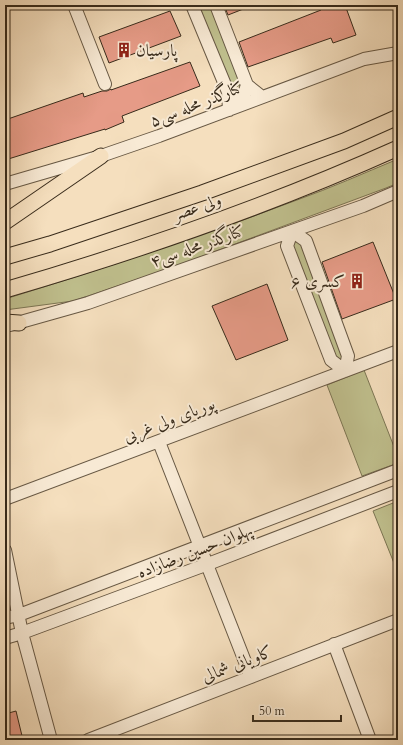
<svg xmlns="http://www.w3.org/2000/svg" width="403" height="745" font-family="Cardo,Amiri,serif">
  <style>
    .green { fill: #c0c08e; stroke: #7c7654 }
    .building { fill: #e69b87; stroke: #382b1b }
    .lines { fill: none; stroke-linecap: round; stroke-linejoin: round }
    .minor-casing { stroke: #675844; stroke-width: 14 }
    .major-casing { stroke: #382b1b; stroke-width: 17 }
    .minor { stroke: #f8ead5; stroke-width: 12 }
    .major { stroke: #f5dfbe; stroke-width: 15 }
    .labels { text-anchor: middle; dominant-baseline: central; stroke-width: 4; stroke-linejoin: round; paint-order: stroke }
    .poi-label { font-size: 17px; fill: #382b1b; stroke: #f8ead5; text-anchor: start }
    .street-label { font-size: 17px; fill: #382b1b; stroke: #f8ead5 }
  </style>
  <rect width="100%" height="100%" fill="#f5dfbe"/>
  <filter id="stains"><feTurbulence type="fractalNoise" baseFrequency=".005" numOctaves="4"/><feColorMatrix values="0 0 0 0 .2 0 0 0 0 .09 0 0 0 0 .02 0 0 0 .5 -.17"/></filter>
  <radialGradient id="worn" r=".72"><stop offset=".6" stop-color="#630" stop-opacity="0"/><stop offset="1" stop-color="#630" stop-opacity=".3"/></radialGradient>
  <path class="green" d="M 199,5 L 211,5 L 243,84 L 231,89 Z
    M 398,159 L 398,183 L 386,188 L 168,269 L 73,301 L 5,310 L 5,299 C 103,269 201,236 297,200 C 331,188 364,173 398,159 Z
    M 295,236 L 304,243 L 345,356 L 342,363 L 336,360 L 291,247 Z
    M 364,370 L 398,457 L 398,463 L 362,476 L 327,385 Z
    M 398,501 L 398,573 L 373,511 Z"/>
  <path class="building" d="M 224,5 L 251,5 L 251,6 L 228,15 Z
    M 327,5 L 345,5 L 356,35 L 333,43 L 331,38 L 248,67 L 239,42 L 321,10 L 320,7 Z
    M 170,11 L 181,36 L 109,63 L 99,37 Z
    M 190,62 L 200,86 L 122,116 L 124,122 L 105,130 L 105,129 L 5,160 L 5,120 L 83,93 L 84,97 L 102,91 L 107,91 L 111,89 L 111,90 Z
    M 373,242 L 396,299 L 342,319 L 322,262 Z
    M 267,284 L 288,340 L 236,360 L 212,306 Z
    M 16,711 L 23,740 L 5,740 L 5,714 Z"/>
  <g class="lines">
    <g class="minor-casing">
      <path id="minor" d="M 74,5 L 105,84
        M 192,5 L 228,92 L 229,110
        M 216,5 L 247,85 L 262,97
        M 228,92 L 237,97 L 244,94 L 247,85
        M 5,184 L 101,156 L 159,136 L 364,59 L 398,53
        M 292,231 L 306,241 L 348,356 L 345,371 L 331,360 L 287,246 Z
        M 10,325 L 88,303 L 363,206 L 398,191
        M 159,442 L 251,677
        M 5,499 L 398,351
        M 5,550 L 22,633 L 51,740
        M 5,618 L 19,615 L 398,470
        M 5,638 L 22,633 L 208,564 L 398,491
        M 334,644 L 370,740
        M 88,740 L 398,620"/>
    </g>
    <g class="major-casing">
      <path id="major" d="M 5,222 L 101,156
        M 5,257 L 50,244 L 202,193 L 344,141 L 398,117
        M 5,290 C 139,251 271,205 398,148
        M 5,322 L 19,323"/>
    </g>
    <use href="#minor" class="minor"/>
    <use href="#major" class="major"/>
  </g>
  <defs>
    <g id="building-bare" transform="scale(1.2)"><path d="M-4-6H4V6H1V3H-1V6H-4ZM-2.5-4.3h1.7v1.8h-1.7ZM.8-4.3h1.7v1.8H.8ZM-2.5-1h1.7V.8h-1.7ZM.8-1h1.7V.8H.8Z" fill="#8f2418" stroke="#f8ead5" stroke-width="2.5" paint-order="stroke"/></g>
  </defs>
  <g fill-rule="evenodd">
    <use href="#building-bare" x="124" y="50"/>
    <use href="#building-bare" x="357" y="281"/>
  </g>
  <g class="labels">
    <g class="poi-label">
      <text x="136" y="50">پارسیان</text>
      <text x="345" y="281" text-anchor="end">کسری ۶</text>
    </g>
    <g class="street-label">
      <text transform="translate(196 104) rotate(-21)">کنارگذر محله سی۵</text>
      <text transform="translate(197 207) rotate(-19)">ولی عصر</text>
      <text transform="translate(197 246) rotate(-19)">کنارگذر محله سی۴</text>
      <text transform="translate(169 420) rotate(-21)">پوریای ولی غربی</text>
      <text transform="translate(195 551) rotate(-21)">پهلوان حسین رضازاده</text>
      <text transform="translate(237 664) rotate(-21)">کاویانی شمالی</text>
    </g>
  </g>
  <rect width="403" height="745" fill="none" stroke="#f5dfbe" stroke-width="20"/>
  <rect x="6" y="6" width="391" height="733" fill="none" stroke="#382b1b" stroke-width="2"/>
  <rect x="10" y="10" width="383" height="725" fill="none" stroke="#382b1b"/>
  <path d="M253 715v6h88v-6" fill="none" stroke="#382b1b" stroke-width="2"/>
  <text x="259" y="715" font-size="12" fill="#382b1b" stroke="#f8ead5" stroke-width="3" paint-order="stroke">50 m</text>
  <rect width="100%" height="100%" filter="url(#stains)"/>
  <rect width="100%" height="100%" fill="url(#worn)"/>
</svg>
